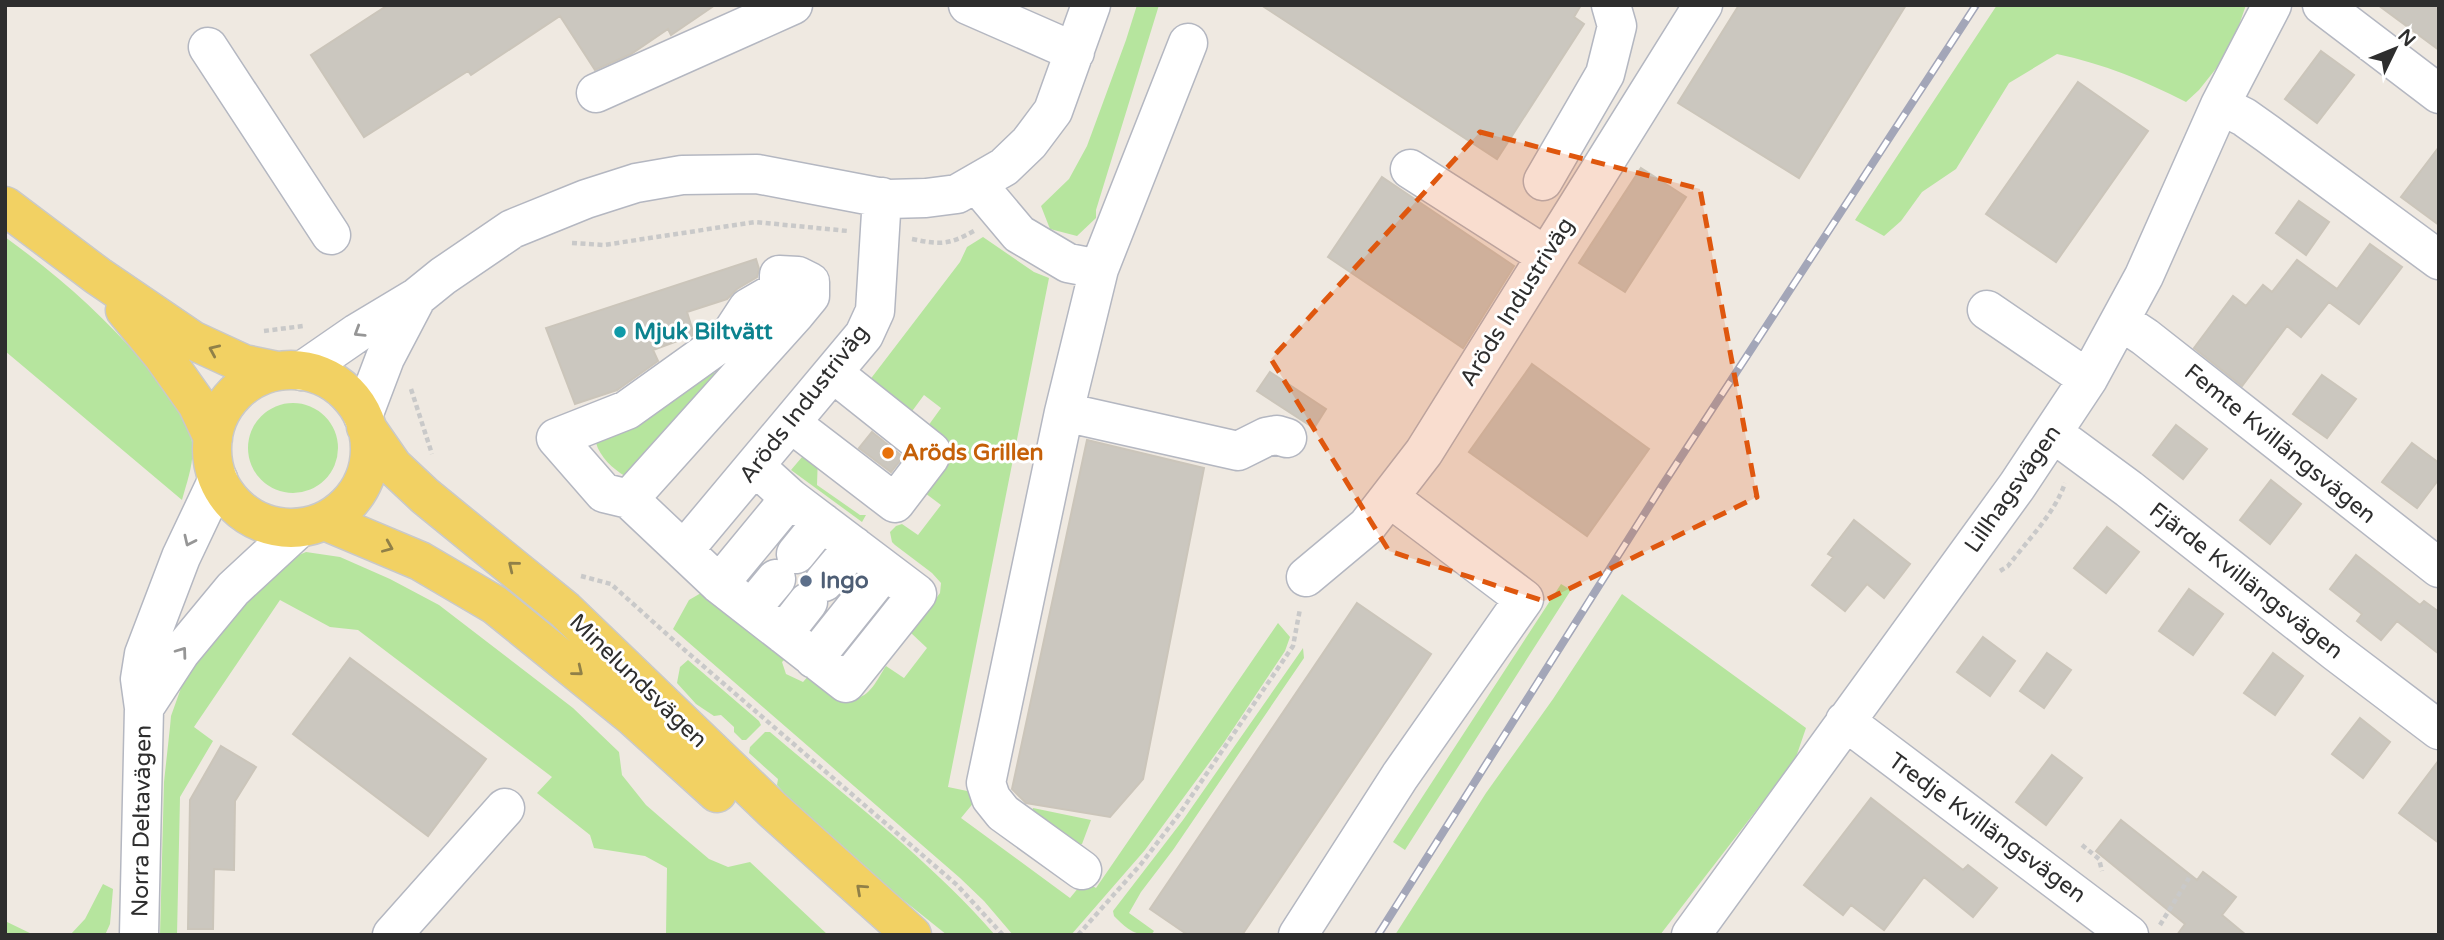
<svg xmlns="http://www.w3.org/2000/svg" width="2444" height="940" font-family="'Varela Round',sans-serif">
  <style>
    .green { fill: #b6e59e }
    .building { fill: #cbc7bf; stroke: #cbc5ba; stroke-width: 2 }
    .lines { fill: none; stroke-linecap: round; stroke-linejoin: round }
    .minor-casing { stroke: #b4b7c1; stroke-width: 41 }
    .major-casing { stroke: #c9c9c9; stroke-width: 41 }
    .path { stroke: #c9c9c9; stroke-width: 4.5; stroke-dasharray: 5 3.5; stroke-linecap: butt }
    .minor { stroke: #fff; stroke-width: 38 }
    .major { stroke: #f2d163; stroke-width: 38 }
    .rail-casing { stroke: #a3a6b8; stroke-width: 8 }
    .rail { stroke: #fff; stroke-width: 5; stroke-dasharray: 16; stroke-linecap: butt }
    .oneway { stroke: #969696 }
    .oneway2 { stroke: #908048 }
    .marked { fill: #df570e; fill-opacity: 0.2; stroke: #df570e; stroke-width: 5; stroke-dasharray: 14 9; stroke-linejoin: round }
    .culture-dot { fill: #0f9aa8; stroke: #fff; stroke-width: 2.5 }
    .food-dot { fill: #e8710a; stroke: #fff; stroke-width: 2.5 }
    .service-dot { fill: #5c6f8a; stroke: #fff; stroke-width: 2.5 }
    .labels { text-anchor: middle; dominant-baseline: central; stroke-width: 6; stroke-linejoin: round; paint-order: stroke }
    .street-label { font-size: 23px; fill: #2e2e2e; stroke: #fff }
    .culture-label { font-size: 23px; font-weight: bold; fill: #0d838f; stroke: #fff; text-anchor: start }
    .food-label { font-size: 23px; font-weight: bold; fill: #c56008; stroke: #fff; text-anchor: start }
    .service-label { font-size: 23px; font-weight: bold; fill: #4e5e75; stroke: #fff; text-anchor: start }
  </style>
  <rect width="100%" height="100%" fill="#efe9e1"/>
  <path class="green" d="M 1137,5 L 1159,5 L 1096,210 L 1096,218 L 1077,236 L 1050,229 L 1041,206 L 1069,179 L 1087,146 L 1126,40 Z
    M 1997,5 L 2246,5 L 2230,51 L 2199,90 L 2186,102 C 2143,80 2104,64 2057,54 L 2009,83 L 1956,169 L 1922,192 L 1901,221 L 1884,236 L 1855,220 Z
    M 5,237 C 56,274 102,314 143,362 C 161,382 182,406 190,433 C 197,456 188,478 182,500 L 5,351 Z
    M 983,237 L 1034,272 L 1049,278 L 948,787 L 972,792 L 975,801 L 961,818 L 1070,898 L 1084,881 L 1096,888 L 1278,623 L 1290,637 L 1285,651 L 1223,744 L 1145,850 L 1071,935 L 1013,935 L 984,901 L 960,878 L 673,629 L 689,600 L 701,593 L 787,657 L 782,662 L 786,674 L 803,682 L 811,673 L 850,698 C 869,701 877,679 886,666 L 904,678 L 927,648 L 911,633 L 940,593 L 941,583 L 932,573 L 895,545 L 892,542 L 890,532 L 896,526 L 902,524 L 918,535 L 941,505 L 921,490 L 928,426 L 941,408 L 924,395 L 910,414 L 869,381 L 960,262 L 967,247 Z
    M 712,370 L 722,382 L 625,476 C 613,469 600,457 596,443 L 641,424 Z
    M248 448a45 45 0 1 1 90 0a45 45 0 1 1-90 0Z
    M 808,450 L 818,455 L 817,485 L 860,515 L 866,515 L 862,522 L 791,470 Z
    M 306,552 L 340,557 L 390,579 L 439,605 L 573,708 L 619,752 L 622,775 L 646,805 L 683,837 L 709,859 L 728,867 L 750,862 L 828,935 L 666,935 L 667,868 L 645,856 L 594,848 L 590,835 L 537,793 L 552,777 L 358,630 L 330,627 L 280,600 L 194,727 L 213,741 L 180,797 L 177,935 L 160,935 L 164,782 L 170,727 L 171,716 L 186,674 L 280,563 Z
    M 1561,584 L 1571,590 L 1405,850 L 1393,842 Z
    M 1622,594 L 1806,728 L 1795,760 L 1660,935 L 1395,935 L 1486,793 L 1553,699 Z
    M 1303,648 L 1304,658 L 1173,850 L 1141,892 L 1129,913 L 1154,931 L 1151,935 C 1133,935 1126,928 1114,916 L 1113,911 L 1183,820 Z
    M 688,660 L 759,721 L 761,725 L 746,740 L 742,740 L 734,732 L 734,727 L 721,715 L 714,716 L 696,704 L 677,683 L 680,667 Z
    M 765,732 L 770,732 C 846,797 929,859 995,935 L 947,935 L 872,875 L 803,814 L 777,785 L 778,779 L 749,753 L 750,747 Z
    M 1033,808 L 1091,820 L 1082,844 L 1077,844 L 1032,811 Z
    M 103,884 L 113,889 L 110,924 L 105,935 L 70,935 L 85,919 Z
    M 5,921 L 34,935 L 5,935 Z"/>
  <path class="building" d="M 388,5 L 715,5 L 671,35 L 668,29 L 631,54 L 595,70 L 560,16 L 471,75 L 468,71 L 364,137 L 311,55 Z
    M 1261,5 L 1581,5 L 1574,17 L 1584,24 L 1497,159 Z
    M 1739,5 L 1906,5 L 1799,178 L 1678,103 Z
    M 2378,5 L 2439,5 L 2439,50 Z
    M 2321,51 L 2354,75 L 2317,123 L 2285,99 Z
    M 2078,82 L 2148,131 L 2056,262 L 1986,214 Z
    M 2439,147 L 2439,225 L 2401,197 Z
    M 1641,168 L 1686,197 L 1625,292 L 1579,263 Z
    M 1382,177 L 1514,266 L 1463,348 L 1328,257 Z
    M 2299,201 L 2329,222 L 2306,255 L 2276,233 Z
    M 2370,244 L 2402,267 L 2359,324 L 2329,302 L 2301,337 L 2287,326 L 2242,386 L 2194,348 L 2233,296 L 2246,306 L 2263,285 L 2272,292 L 2297,260 L 2337,289 Z
    M 756,259 L 759,269 L 757,277 L 737,289 L 727,299 L 687,312 L 694,335 L 653,350 L 658,361 L 617,390 L 575,404 L 546,328 Z
    M 1532,364 L 1649,449 L 1587,536 L 1469,452 Z
    M 1270,372 L 1326,409 L 1314,428 L 1257,391 Z
    M 2322,375 L 2356,399 L 2327,438 L 2293,414 Z
    M 2176,425 L 2207,449 L 2183,479 L 2153,455 Z
    M 872,432 L 903,457 L 891,472 L 859,448 Z
    M 1087,440 L 1204,468 L 1143,779 L 1110,817 L 1026,803 L 1012,789 Z
    M 2412,443 L 2439,463 L 2439,479 L 2417,508 L 2382,482 Z
    M 2271,480 L 2301,504 L 2270,544 L 2240,520 Z
    M 1854,520 L 1910,564 L 1884,598 L 1867,584 L 1845,611 L 1812,585 L 1833,557 L 1828,554 Z
    M 2107,527 L 2139,552 L 2106,593 L 2074,568 Z
    M 2356,555 L 2420,605 L 2424,601 L 2439,612 L 2439,654 L 2397,621 L 2381,640 L 2357,621 L 2362,614 L 2330,589 Z
    M 2189,589 L 2223,614 L 2193,655 L 2159,631 Z
    M 1357,603 L 1431,654 L 1242,935 L 1188,935 L 1150,909 Z
    M 1983,637 L 2015,661 L 1990,696 L 1957,672 Z
    M 2047,653 L 2071,670 L 2044,708 L 2020,691 Z
    M 2273,653 L 2303,676 L 2275,715 L 2244,693 Z
    M 350,658 L 486,759 L 428,836 L 293,734 Z
    M 2360,718 L 2390,742 L 2363,778 L 2332,754 Z
    M 221,746 L 256,767 L 235,801 L 234,870 L 214,869 L 213,929 L 188,929 L 190,800 Z
    M 2052,755 L 2082,778 L 2046,825 L 2016,802 Z
    M 2439,760 L 2439,843 L 2399,813 Z
    M 1871,798 L 1963,870 L 1968,865 L 1997,888 L 1973,917 L 1924,877 L 1884,930 L 1851,905 L 1843,915 L 1804,885 Z
    M 2121,820 L 2197,880 L 2203,872 L 2236,897 L 2222,915 L 2246,935 L 2177,935 L 2185,924 L 2096,851 Z"/>
  <g class="lines">
    <g class="minor-casing">
      <path id="minor" d="M 968,5 L 1075,52
        M 2322,5 L 2439,94
        M 208,47 L 331,235
        M 596,93 L 793,5
        M 2220,105 L 2244,117 L 2268,134 L 2439,260
        M 1410,169 L 1546,256
        M 1543,181 L 1605,74 L 1617,26 L 1611,5
        M 977,184 L 1019,234 L 1068,263 L 1099,269
        M 1987,310 L 2088,379
        M 2121,321 L 2145,337 L 2439,568
        M 302,371 L 357,333 L 417,297 L 443,276 L 512,229 L 586,199 L 636,183 L 682,175 L 757,174 L 888,199 L 926,198 L 957,194 L 1004,167 L 1029,143 L 1053,111 L 1091,5
        M 1064,412 L 1238,451 L 1266,437 L 1277,435 L 1287,438
        M 363,416 L 385,358 L 417,297
        M 792,424 L 895,503 L 930,457 L 931,451 L 833,373
        M 2053,433 L 2129,489 L 2336,652 L 2439,730
        M 629,499 L 604,493 L 556,438 L 627,410 L 729,337 L 748,308 L 779,290 L 779,275 L 798,276 L 810,282 L 810,296 L 796,313 L 629,499 L 719,584 L 846,683 L 917,594 L 790,498 L 756,467
        M 684,550 L 864,335 L 875,311 L 882,197
        M 796,554 L 822,522
        M 1306,577 L 1367,526 L 1424,452 L 1703,5
        M 824,582 L 854,546
        M 719,584 L 790,498
        M 751,609 L 776,579
        M 783,634 L 808,602
        M 814,659 L 885,570
        M 144,708 L 180,653 L 233,589 L 299,528
        M 1845,721 L 2129,935
        M 1082,870 L 1003,813 L 991,798 L 986,783 L 1064,412 L 1099,269 L 1188,43
        M 139,935 L 144,708 L 140,679 L 144,654 L 181,557 L 218,479
        M 392,935 L 505,808
        M 1298,935 L 1400,776 L 1524,599 L 1390,498
        M 1691,935 L 2017,486 L 2088,379 L 2144,276 L 2220,105 L 2272,5"/>
    </g>
    <g class="major-casing">
      <path id="major" d="M 5,206 L 98,276 L 192,340 L 244,364 L 278,371
        M 125,310 L 163,356 L 197,404 L 213,438
        M212 449a79 79 0 1 1 158 0a79 79 0 1 1-158 0Z
        M 366,427 L 393,466 L 425,496 L 565,610 L 774,811 L 912,935
        M 325,521 L 420,561 L 495,605 L 632,716 L 717,793"/>
    </g>
    <path class="path" d="M 912,239 C 941,245 948,245 974,231
      M 572,243 L 604,245 L 755,222 L 848,231
      M 264,331 L 303,326
      M 411,389 L 432,454
      M 2000,571 L 2008,566 C 2027,541 2055,513 2065,483
      M 581,576 L 611,584 L 680,646 L 957,885 L 1003,935
      M 2082,845 L 2099,859 L 2102,871
      M 2160,925 L 2189,878
      M 1078,935 L 1141,864 L 1180,813 L 1293,646 L 1300,609"/>
    <use href="#minor" class="minor"/>
    <use href="#major" class="major"/>
    <g class="rail-casing">
      <path id="rail" d="M 1378,935 L 1662,486 L 1976,5"/>
    </g>
    <use href="#rail" class="rail"/>
  </g>
  <defs><path id="oneway-chevron" d="M-2-3.5L2.5 0L-2 3.5" fill="none" stroke-width="1.6" stroke-linecap="round" stroke-linejoin="round" transform="scale(1.75)"/></defs>
  <g class="oneway">
    <use href="#oneway-chevron" transform="translate(359 332) rotate(148)"/>
    <use href="#oneway-chevron" transform="translate(189 541) rotate(115)"/>
    <use href="#oneway-chevron" transform="translate(182 652) rotate(-54)"/>
  </g>
  <g class="oneway2">
    <use href="#oneway-chevron" transform="translate(214 350) rotate(-156)"/>
    <use href="#oneway-chevron" transform="translate(388 547) rotate(23)"/>
    <use href="#oneway-chevron" transform="translate(513 566) rotate(-141)"/>
    <use href="#oneway-chevron" transform="translate(578 671) rotate(39)"/>
    <use href="#oneway-chevron" transform="translate(861 889) rotate(-138)"/>
  </g>
  <path class="marked" d="M 1480,132 L 1700,189 L 1757,497 L 1544,601 L 1389,551 L 1271,359 Z"/>
  <circle class="culture-dot" cx="620" cy="332" r="7"/>
  <circle class="food-dot" cx="888" cy="453" r="7"/>
  <circle class="service-dot" cx="806" cy="581" r="7"/>
  <g class="labels">
    <g class="street-label">
      <text transform="translate(1517 302) rotate(-58)">Aröds Industriväg</text>
      <text transform="translate(804 404) rotate(-52)">Aröds Industriväg</text>
      <text transform="translate(2280 444) rotate(39)">Femte Kvillängsvägen</text>
      <text transform="translate(2013 489) rotate(-55)">Lillhagsvägen</text>
      <text transform="translate(2246 581) rotate(38)">Fjärde Kvillängsvägen</text>
      <text transform="translate(638 681) rotate(44)">Minelundsvägen</text>
      <text transform="translate(142 821) rotate(-89)">Norra Deltavägen</text>
      <text transform="translate(1987 828) rotate(36)">Tredje Kvillängsvägen</text>
    </g>
    <g class="culture-label">
      <text x="634" y="332">Mjuk Biltvätt</text>
    </g>
    <g class="food-label">
      <text x="902" y="453">Aröds Grillen</text>
    </g>
    <g class="service-label">
      <text x="820" y="581">Ingo</text>
    </g>
  </g>
  <rect width="2444" height="940" fill="none" stroke="#2e2e2e" stroke-width="14"/>
  <g transform="translate(2395 49) rotate(47)" stroke="#ffffff" stroke-width="5" paint-order="stroke">
  <path d="M0-5L12 26L0 18L-12 26Z" fill="#2e2e2e"/>
  <text y="-10" font-size="19" font-weight="bold" text-anchor="middle" fill="#2e2e2e">N</text>
  </g>
</svg>
